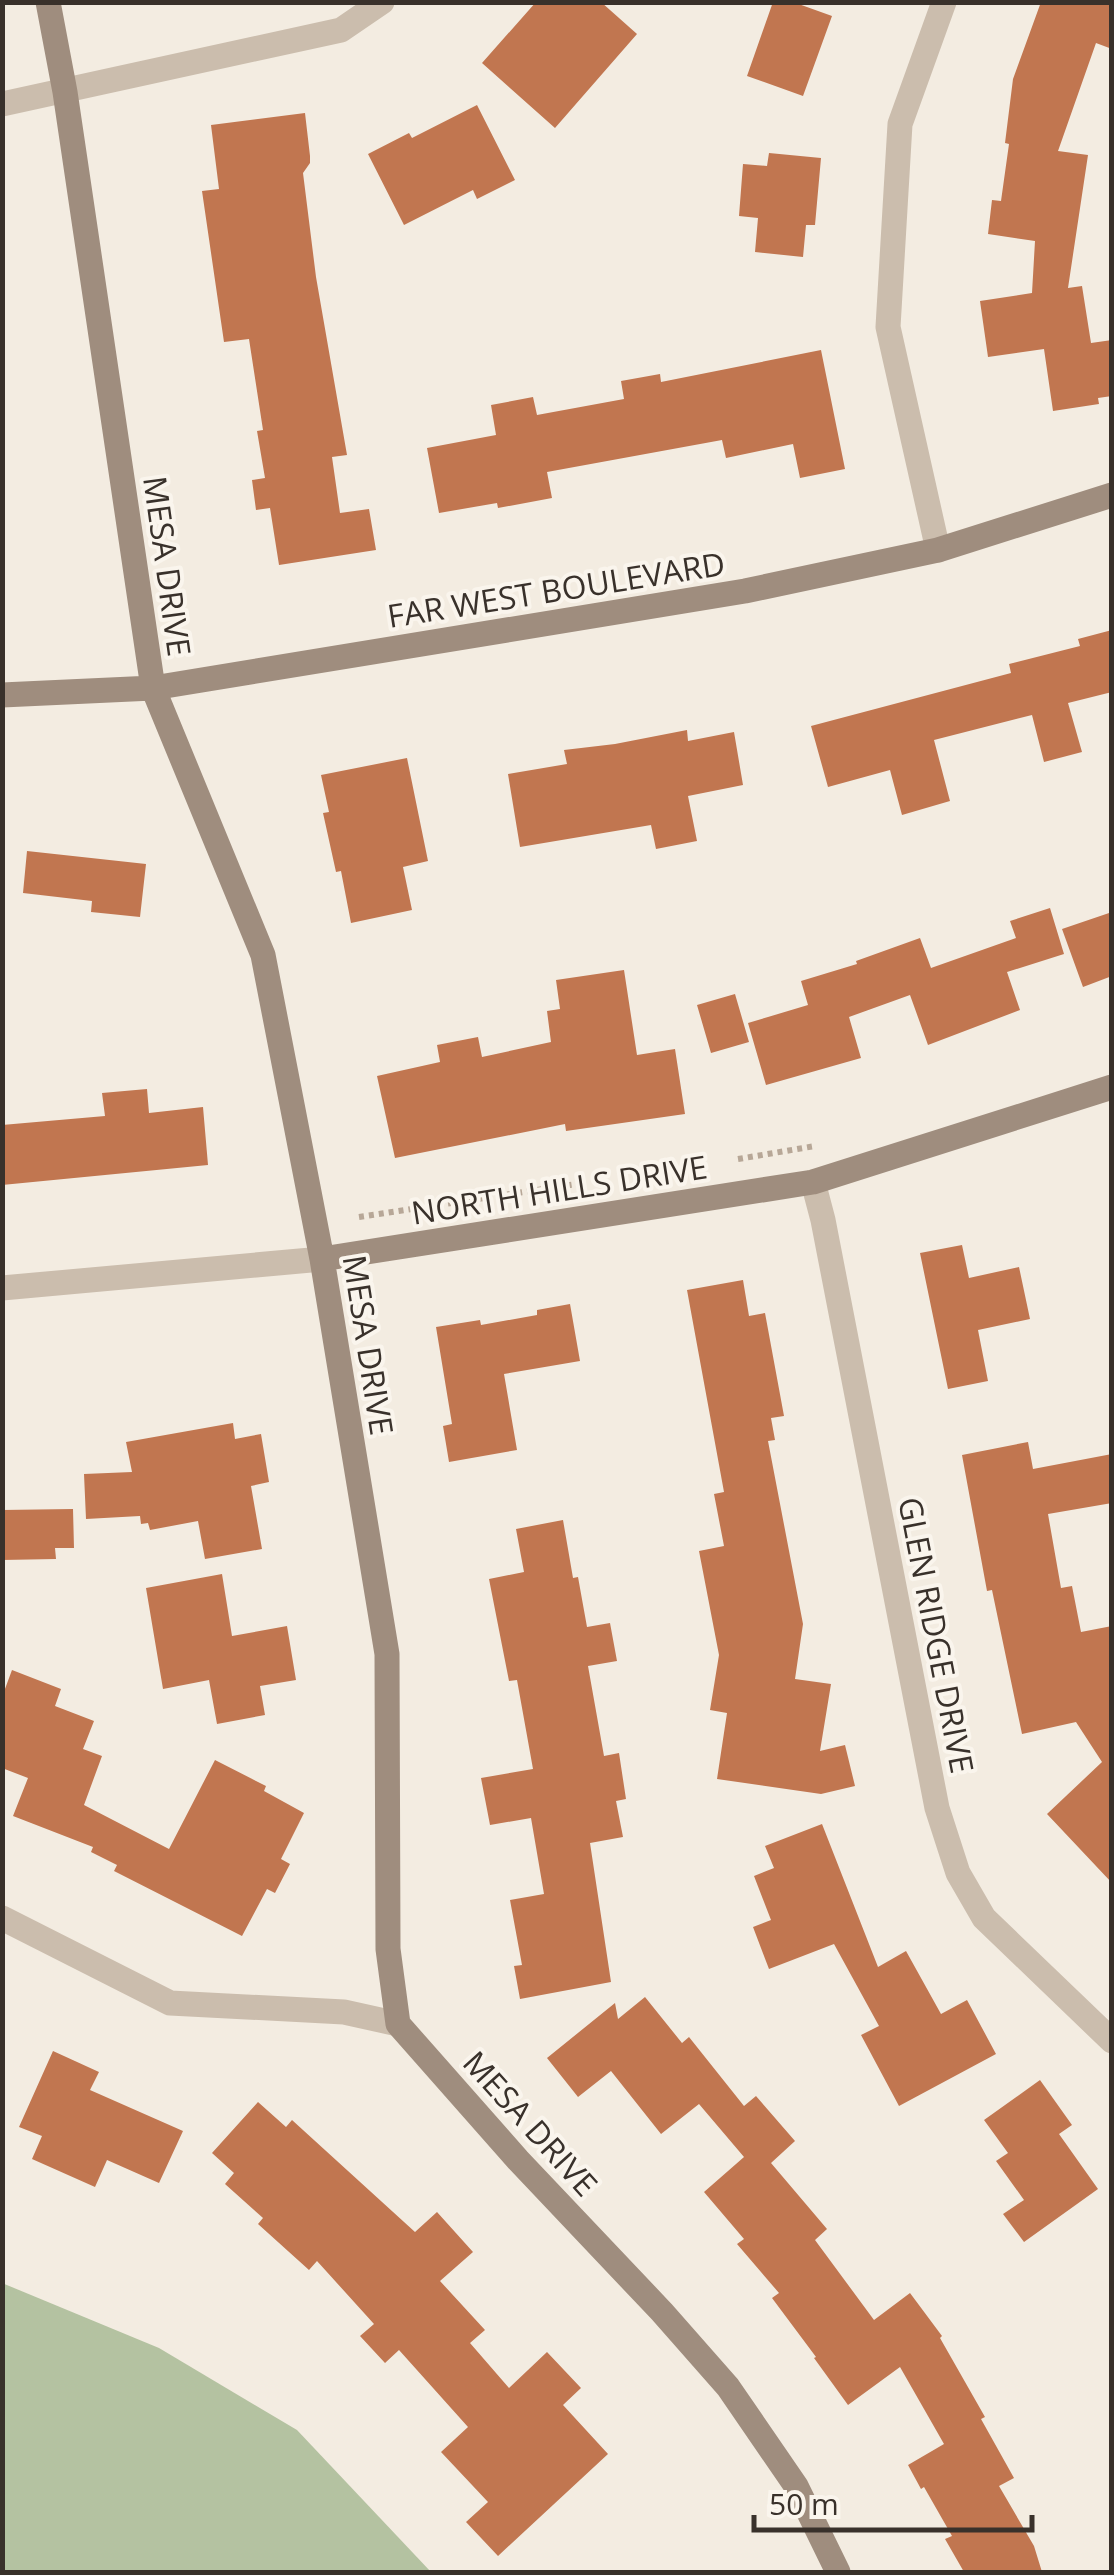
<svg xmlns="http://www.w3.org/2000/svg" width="1114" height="2575" font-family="'Open Sans',sans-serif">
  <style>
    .green { fill: #b4c2a1 }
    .building { fill: #c17650 }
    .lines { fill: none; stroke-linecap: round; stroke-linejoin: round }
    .path { stroke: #b7a797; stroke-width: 6; stroke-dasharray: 5 5; stroke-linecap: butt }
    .street { stroke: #cbbdad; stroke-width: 25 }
    .secondary { stroke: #9f8d7e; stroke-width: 25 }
    .labels { text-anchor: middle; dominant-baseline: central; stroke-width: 8; stroke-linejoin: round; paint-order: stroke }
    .street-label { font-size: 32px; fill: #39312b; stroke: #faf5ed }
  </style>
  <rect width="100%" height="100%" fill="#f3ece1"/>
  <path class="green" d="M 2,2283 L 159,2348 L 297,2430 L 431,2572 L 3,2572 Z"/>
  <path class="building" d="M 536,2 L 601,2 L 637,34 L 555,128 L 482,63 Z
    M 773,2 L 793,2 L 832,16 L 803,96 L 747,76 Z
    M 1041,2 L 1112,2 L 1112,49 L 1096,43 L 1058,151 L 1088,155 L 1068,288 L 1082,286 L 1091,343 L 1112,340 L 1112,396 L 1098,398 L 1099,404 L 1053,411 L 1044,349 L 988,357 L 980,301 L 1032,293 L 1035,241 L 988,234 L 992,200 L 1001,201 L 1009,144 L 1005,143 L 1013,79 Z
    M 477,105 L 515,180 L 477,199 L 473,190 L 404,225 L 368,154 L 409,133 L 412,138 Z
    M 305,113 L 310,156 L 310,163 L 303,173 L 316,277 L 347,455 L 332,457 L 340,513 L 369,509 L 376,550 L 279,565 L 270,508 L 256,510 L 252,480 L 265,478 L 257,431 L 263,430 L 249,339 L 224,342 L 202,191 L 219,189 L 211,125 Z
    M 769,153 L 821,158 L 815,225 L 806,225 L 803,257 L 755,252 L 758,218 L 739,216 L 743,164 L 767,166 Z
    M 821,350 L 845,469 L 800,478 L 793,444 L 726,458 L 722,440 L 547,472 L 552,498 L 498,508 L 497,503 L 439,513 L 427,448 L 496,435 L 491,405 L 533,397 L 537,415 L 624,399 L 621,381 L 660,374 L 661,382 Z
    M 1112,630 L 1112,692 L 1068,703 L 1082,752 L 1044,762 L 1032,715 L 934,740 L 950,801 L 902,815 L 890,770 L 828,787 L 811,726 L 1011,673 L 1009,664 L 1080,646 L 1078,639 Z
    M 687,730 L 688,741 L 734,732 L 743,785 L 688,796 L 697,841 L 656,849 L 651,825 L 520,847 L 508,774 L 567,764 L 564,750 L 615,744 Z
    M 407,758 L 428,861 L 403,867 L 412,910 L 351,923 L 341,871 L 336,872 L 323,813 L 329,812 L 321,775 Z
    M 27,851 L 146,864 L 140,917 L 91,912 L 92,901 L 23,893 Z
    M 1050,908 L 1064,954 L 1007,972 L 1020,1010 L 928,1045 L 910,995 L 849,1017 L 861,1058 L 766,1085 L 748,1023 L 808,1005 L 801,981 L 857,964 L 856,961 L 920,938 L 931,968 L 1016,938 L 1010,921 Z
    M 1112,912 L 1112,976 L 1083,987 L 1062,929 Z
    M 624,970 L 637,1055 L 675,1049 L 685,1114 L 566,1131 L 565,1124 L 395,1158 L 377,1076 L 440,1062 L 437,1045 L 478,1037 L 482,1057 L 551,1042 L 547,1011 L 560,1009 L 556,980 Z
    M 735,994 L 749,1042 L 711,1053 L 697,1005 Z
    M 147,1089 L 149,1113 L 203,1107 L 208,1165 L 2,1185 L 2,1125 L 105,1116 L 102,1093 Z
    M 962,1245 L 969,1278 L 1019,1267 L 1030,1319 L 978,1330 L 988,1381 L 948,1389 L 920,1253 Z
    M 743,1280 L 749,1316 L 765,1313 L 784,1416 L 771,1418 L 775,1440 L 768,1441 L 803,1624 L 795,1679 L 831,1684 L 820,1751 L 845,1745 L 855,1786 L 821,1794 L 717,1779 L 727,1713 L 710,1710 L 719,1655 L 699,1551 L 724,1546 L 714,1494 L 724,1492 L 687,1290 Z
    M 570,1304 L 580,1361 L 504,1374 L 517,1450 L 449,1462 L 443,1426 L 452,1424 L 436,1327 L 480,1320 L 481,1325 L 537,1315 L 537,1310 Z
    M 233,1423 L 235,1439 L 261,1434 L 269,1482 L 251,1486 L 262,1549 L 205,1559 L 198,1521 L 150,1530 L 148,1523 L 141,1524 L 140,1516 L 86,1519 L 84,1474 L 132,1472 L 126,1442 Z
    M 1028,1442 L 1033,1469 L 1112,1454 L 1112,1503 L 1048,1514 L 1061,1588 L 1072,1586 L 1081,1632 L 1112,1626 L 1112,1883 L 1047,1814 L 1102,1762 L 1076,1722 L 1022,1734 L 992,1590 L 987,1591 L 962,1455 Z
    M 73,1509 L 74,1548 L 55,1548 L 56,1559 L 2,1560 L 2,1510 Z
    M 563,1520 L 573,1578 L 578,1577 L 587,1627 L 610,1623 L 617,1661 L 588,1666 L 604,1756 L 619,1753 L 626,1799 L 616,1801 L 623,1837 L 590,1843 L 611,1982 L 520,1999 L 514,1966 L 522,1965 L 510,1900 L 544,1894 L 531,1818 L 490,1825 L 481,1778 L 533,1769 L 517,1680 L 509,1681 L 489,1579 L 524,1572 L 516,1529 Z
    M 222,1574 L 232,1636 L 287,1626 L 296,1680 L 260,1686 L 265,1715 L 217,1724 L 209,1680 L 163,1689 L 146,1588 Z
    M 12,1670 L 61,1689 L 55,1706 L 94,1721 L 83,1749 L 102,1756 L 84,1805 L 169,1849 L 215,1760 L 266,1786 L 264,1791 L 304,1813 L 281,1859 L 290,1864 L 275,1893 L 267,1889 L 242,1936 L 114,1871 L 117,1865 L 91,1852 L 93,1847 L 13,1816 L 28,1778 L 2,1768 L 2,1697 Z
    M 822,1824 L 878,1967 L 906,1951 L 941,2014 L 967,2000 L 996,2054 L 899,2106 L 861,2035 L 879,2026 L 834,1944 L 769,1969 L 753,1927 L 771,1920 L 754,1876 L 774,1868 L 765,1846 Z
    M 645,1997 L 682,2043 L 689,2037 L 744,2106 L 756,2096 L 795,2141 L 771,2163 L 827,2229 L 815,2240 L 874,2320 L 910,2293 L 942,2336 L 940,2338 L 985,2417 L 981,2419 L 1014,2478 L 999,2486 L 1034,2546 L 1042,2572 L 964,2572 L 945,2539 L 952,2536 L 924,2487 L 921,2489 L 908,2465 L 944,2444 L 900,2367 L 848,2405 L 814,2358 L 816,2357 L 772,2298 L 779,2293 L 737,2244 L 744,2239 L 704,2192 L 744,2157 L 699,2104 L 661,2134 L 611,2071 L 578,2097 L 547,2058 L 615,2003 L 618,2019 Z
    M 53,2051 L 99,2072 L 90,2090 L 183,2131 L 159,2183 L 107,2160 L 95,2187 L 32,2159 L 42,2136 L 19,2127 Z
    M 1040,2080 L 1072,2125 L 1059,2134 L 1098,2189 L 1024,2242 L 1003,2214 L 1024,2200 L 996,2161 L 1008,2153 L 984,2120 Z
    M 258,2102 L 286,2127 L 292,2120 L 415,2232 L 437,2212 L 473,2252 L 440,2281 L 485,2330 L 470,2343 L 509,2388 L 547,2352 L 581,2388 L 563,2405 L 608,2454 L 498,2556 L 466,2522 L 488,2502 L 441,2452 L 468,2427 L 399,2350 L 385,2363 L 360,2336 L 374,2324 L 317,2261 L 309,2270 L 258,2224 L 263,2218 L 225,2184 L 234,2173 L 212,2153 Z"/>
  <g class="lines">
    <path class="path" d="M 738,1159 L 815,1146
      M 359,1217 L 583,1183"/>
    <path class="street" d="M 2,104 L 341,30 L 382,2
      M 938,550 L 888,327 L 900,124 L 944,2
      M 813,1182 L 823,1220 L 937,1808 L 958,1873 L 984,1918 L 1112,2041
      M 2,1288 L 322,1259
      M 2,1918 L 170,2003 L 344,2012 L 398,2024"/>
    <path class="secondary" d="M 48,2 L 65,92 L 153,688 L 263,955 L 322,1259 L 387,1654 L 388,1949 L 398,2024 L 518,2160 L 662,2312 L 728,2387 L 796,2486 L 838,2572
      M 2,695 L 153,688 L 745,591 L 938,550 L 1112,495
      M 322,1259 L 813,1182 L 1112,1087"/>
  </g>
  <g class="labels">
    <g class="street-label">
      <text transform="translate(168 566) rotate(82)">MESA DRIVE</text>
      <text transform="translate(556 589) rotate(-9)">FAR WEST BOULEVARD</text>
      <text transform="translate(559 1189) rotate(-9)">NORTH HILLS DRIVE</text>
      <text transform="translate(369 1345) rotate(81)">MESA DRIVE</text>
      <text transform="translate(937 1635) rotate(79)">GLEN RIDGE DRIVE</text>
      <text transform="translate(531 2123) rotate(48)">MESA DRIVE</text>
    </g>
  </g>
  <rect width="1114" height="2575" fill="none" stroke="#39312b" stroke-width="10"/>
  <path d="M754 2515v15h278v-15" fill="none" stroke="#39312b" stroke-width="5"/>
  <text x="769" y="2515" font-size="30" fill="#39312b" stroke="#faf5ed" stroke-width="8" paint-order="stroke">50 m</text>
</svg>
